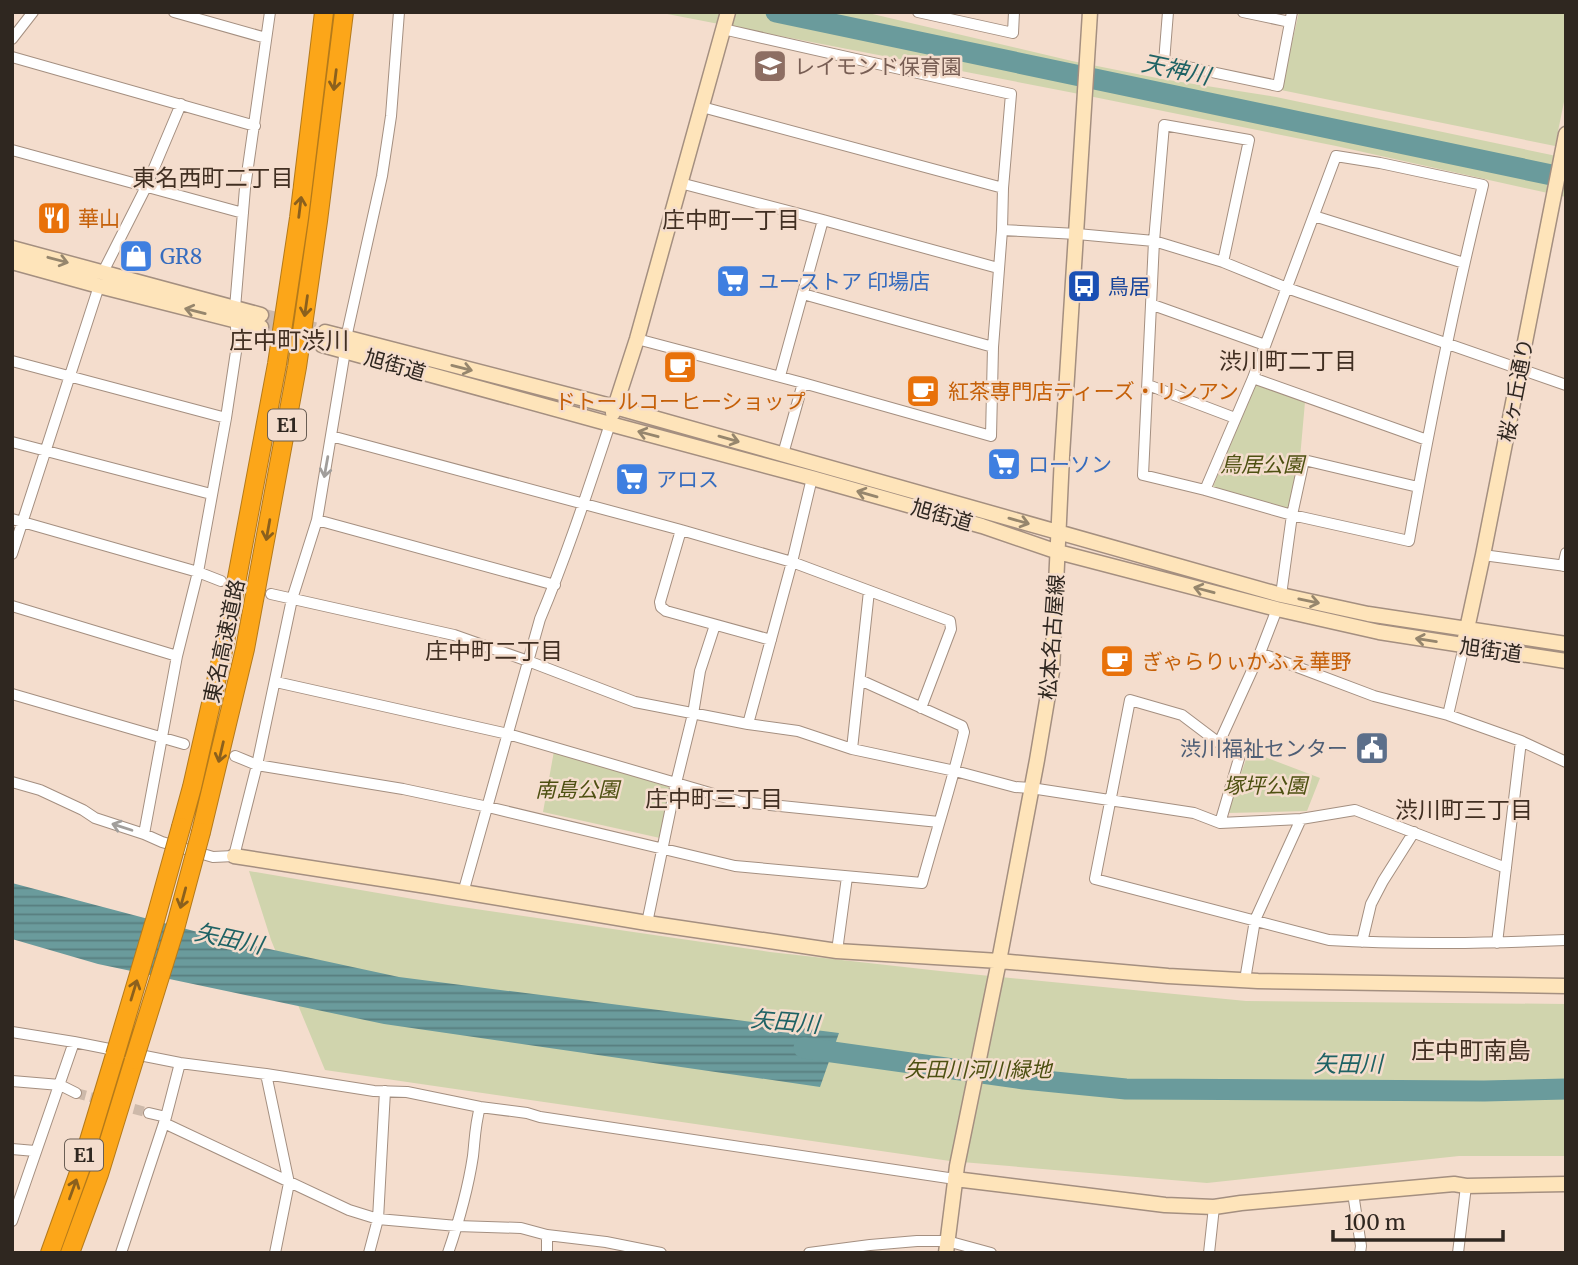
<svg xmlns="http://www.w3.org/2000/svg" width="1578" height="1265" font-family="Merriweather,'Noto Sans JP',serif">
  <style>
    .park { fill: #d0d4ad }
    .water { fill: url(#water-rules) }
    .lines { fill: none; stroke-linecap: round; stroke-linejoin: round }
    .river { stroke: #6a9b9c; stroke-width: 21 }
    .street-tunnel { stroke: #cdb9aa; stroke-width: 10; stroke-dasharray: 10 5; stroke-linecap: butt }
    .secondary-tunnel { stroke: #cdb9aa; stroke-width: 14; stroke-dasharray: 14 7; stroke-linecap: butt }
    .street-casing { stroke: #a48f80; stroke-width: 12 }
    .secondary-casing { stroke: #a48f80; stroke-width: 17 }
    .highway-casing { stroke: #b47a1b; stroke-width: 20 }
    .street { stroke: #fff; stroke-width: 10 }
    .secondary { stroke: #fee4ba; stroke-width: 14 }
    .highway { stroke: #fca619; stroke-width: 18 }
    .highway-bridge-casing { stroke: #b47a1b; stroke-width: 20; stroke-linecap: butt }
    .highway-bridge { stroke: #fca619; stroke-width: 18 }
    .oneway { stroke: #8b601d }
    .oneway2 { stroke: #96866d }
    .oneway3 { stroke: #a19e9b }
    .labels { text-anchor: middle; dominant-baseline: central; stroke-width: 5; stroke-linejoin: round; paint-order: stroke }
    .shield { fill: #f4ddcd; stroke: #6a5e54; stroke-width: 2 }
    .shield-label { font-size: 19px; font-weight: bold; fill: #2f2720 }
    .education-label { font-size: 21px; fill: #785e54; stroke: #f4ddcd; text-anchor: start }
    .food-label { font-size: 21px; fill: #c56008; stroke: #f4ddcd; text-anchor: start }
    .shop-label { font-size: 21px; fill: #366cbe; stroke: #f4ddcd; text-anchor: start }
    .transit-label { font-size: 21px; fill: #164399; stroke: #f4ddcd; text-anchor: start }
    .street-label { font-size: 21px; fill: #2f2720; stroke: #f4ddcd }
    .park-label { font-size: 21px; font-style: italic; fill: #4d5011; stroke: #f4ddcd }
    .service-label { font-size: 21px; fill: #4e5e75; stroke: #f4ddcd; text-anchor: end }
    .water-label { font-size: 23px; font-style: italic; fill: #1e6264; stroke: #f4ddcd }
    .neighbourhood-label { font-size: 23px; fill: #412f22; stroke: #f4ddcd }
    .quarter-label { font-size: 24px; fill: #412f22; stroke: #f4ddcd }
  </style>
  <defs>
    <pattern id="water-rules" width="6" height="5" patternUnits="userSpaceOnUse" patternTransform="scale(1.75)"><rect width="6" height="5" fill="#6a9b9c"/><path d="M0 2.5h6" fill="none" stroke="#587e7f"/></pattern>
  </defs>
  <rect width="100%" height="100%" fill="#f4ddcd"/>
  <path class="park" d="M 657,12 L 864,12 L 1072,61 L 1162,79 L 1276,97 L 1566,158 L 1566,197 L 1336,146 L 1074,93 Z
    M 1299,12 L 1566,12 L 1566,92 L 1555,146 L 1281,90 Z
    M 1256,383 L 1305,402 L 1300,458 L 1289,510 L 1213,487 Z
    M 554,751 L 669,787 L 660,838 L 543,812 Z
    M 1249,751 L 1320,778 L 1307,811 L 1227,813 Z
    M 249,871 L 448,905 L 770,952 L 940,971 L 1246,1001 L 1566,1004 L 1566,1156 L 1459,1156 L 1207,1183 L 950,1161 L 325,1070 L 271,940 Z"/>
  <path class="water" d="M 12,883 L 228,940 L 399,977 L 839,1033 L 820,1087 L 384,1024 L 98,964 L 12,939 Z"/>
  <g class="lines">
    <path class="river" d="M 776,12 L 1566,178
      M 804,1048 L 1024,1079 L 1126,1089 L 1484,1091 L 1566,1089"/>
    <path class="street-tunnel" d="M 76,1093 L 149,1113"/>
    <path class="secondary-tunnel" d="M 261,315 L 325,332
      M 261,327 L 322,345"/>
    <g class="street-casing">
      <path id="street" d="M 174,12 L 266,38
        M 918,12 L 1013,33 L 1014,12
        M 1168,12 L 1164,62 L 1278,86 L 1292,12
        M 1243,12 L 1290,22
        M 12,39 L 33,12
        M 12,57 L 255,126
        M 702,107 L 1003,188
        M 12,150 L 243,213
        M 680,183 L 823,220 L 998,268
        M 1314,216 L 1464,263
        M 1002,230 L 1077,234 L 1154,241 L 1223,262 L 1287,288 L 1566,385
        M 103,272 L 146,187 L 181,104
        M 803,294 L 993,347
        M 1153,305 L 1265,345
        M 346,338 L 382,176 L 391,116 L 399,12
        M 637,339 L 803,383 L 991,436 L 993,347 L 1002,230 L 1003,188 L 1011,94 L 723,29
        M 12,361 L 226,418
        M 780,376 L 823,220
        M 1253,378 L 1427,440
        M 1148,385 L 1235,418
        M 331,436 L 681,530 L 792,562 L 950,621 L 951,629 L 921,708
        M 12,442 L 211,494
        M 783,454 L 803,383
        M 1205,490 L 1253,378 L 1336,156 L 1380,163 L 1483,185 C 1454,303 1430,422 1409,541 L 1292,515 L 1205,490 L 1143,475 L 1154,241 L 1164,125 L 1249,140 L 1223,262
        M 12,519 L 198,572 L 221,581
        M 317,520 L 555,585
        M 681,530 L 660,602 L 661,607 L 666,611 L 771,640
        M 12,554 L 99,286
        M 1483,555 L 1566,566
        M 1563,566 L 1566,553
        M 271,594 L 454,635 L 528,661 L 635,702 L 748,724 L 798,731 L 852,749 L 955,771 L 1015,787 L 1031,788 L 1194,813 L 1220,823 L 1301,819 L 1355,810 L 1506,868
        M 1281,595 L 1292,515 L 1304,460 L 1418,487
        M 12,606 L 177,656
        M 1260,653 L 1374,696 L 1448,715 L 1521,741 L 1566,762
        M 276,682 L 508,734 L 741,802 L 939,822
        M 12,694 L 184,744
        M 1448,715 L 1464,646
        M 748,724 L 792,562 L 812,478
        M 1219,743 L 1260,653 L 1277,609
        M 852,749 L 869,591
        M 235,756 L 257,765 L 403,789 L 488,807 L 735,866 L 922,883 C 936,832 952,783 964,732 L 962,726 L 860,680
        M 12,782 L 40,790 L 83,810 L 95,818 L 144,834 L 162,842 L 213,857 L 234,856 L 257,765 L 292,599 L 317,520 L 345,351
        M 1220,823 L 1240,755 L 1219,743 L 1182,715 L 1130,700 L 1095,879 L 1329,940 C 1408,945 1487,943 1566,940
        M 144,834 L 177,656 L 198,572 L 226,418 L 237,345 L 235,308 L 245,188 L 270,12
        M 463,893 L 540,619 C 567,555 588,490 610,424
        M 647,923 L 676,783 L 693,714 L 700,671 L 715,625
        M 1362,942 L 1371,904 L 1383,881 L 1414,832
        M 1497,943 L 1521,741
        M 837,951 L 847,877
        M 1245,980 L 1255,920 L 1301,819
        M 12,1032 L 74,1042 L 180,1063 L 266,1074 L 374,1091 L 407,1092 L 480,1107 L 527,1113 L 540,1117 L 955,1179
        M 266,1074 L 289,1183 L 275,1253
        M 12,1081 L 60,1085 L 76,1093
        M 149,1113 L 166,1117
        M 164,1123 L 349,1210 L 378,1219 L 457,1226 L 521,1228 L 547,1235 L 606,1242 L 661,1253
        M 12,1149 L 35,1151
        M 1353,1193 L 1361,1246 L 1360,1253
        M 12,1221 L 74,1042
        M 121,1253 L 166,1117 L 180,1063
        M 369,1253 L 378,1219 L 385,1091
        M 448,1253 C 459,1221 468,1189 473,1156 C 475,1138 475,1125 480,1107
        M 547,1253 L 547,1235
        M 809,1253 L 870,1245 L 917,1241 L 947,1241 L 991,1253
        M 1209,1253 L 1214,1207
        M 1458,1253 L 1466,1186"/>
    </g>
    <g class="secondary-casing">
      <path id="secondary" d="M 12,248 L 261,315
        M 12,262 L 99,286 L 261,327
        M 325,332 L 615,407 L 1281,595 L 1368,614 L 1566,644
        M 322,345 L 610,424 L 812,478 L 982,526 L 1058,552 L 1277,609 L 1379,632 L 1566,661
        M 613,413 L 637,339 L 728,12
        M 1465,638 L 1483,555 L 1566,134
        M 234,856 L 433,887 L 647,923 L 837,951 L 999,961 L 1168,976 L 1258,981 L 1566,986
        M 955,1179 L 1165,1205 L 1214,1207 L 1241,1203 L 1454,1184 L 1466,1186 L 1566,1184
        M 946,1253 L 957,1166 L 999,961 L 1037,760 L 1052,671 L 1062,456 L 1090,12"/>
    </g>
    <g class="highway-casing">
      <path id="highway" d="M 181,827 L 192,787 L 225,642 L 277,364 L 299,218 L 324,12
        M 201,832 L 245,649 L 297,367 L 318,221 L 344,12
        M 50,1253 L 81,1167 L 115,1055
        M 70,1253 L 99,1174 L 134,1060"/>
    </g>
    <use href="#street" class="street"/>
    <use href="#secondary" class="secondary"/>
    <use href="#highway" class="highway"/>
    <g class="highway-bridge-casing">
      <path id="highway-bridge" d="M 115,1055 L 156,917 L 181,827
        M 134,1060 L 176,925 L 201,832"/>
    </g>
    <use href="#highway-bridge" class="highway-bridge"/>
  </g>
  <defs><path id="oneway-shaft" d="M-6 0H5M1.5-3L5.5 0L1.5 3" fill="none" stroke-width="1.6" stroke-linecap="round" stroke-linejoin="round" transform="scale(1.75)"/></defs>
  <g class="oneway">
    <use href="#oneway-shaft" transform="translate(335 80) rotate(97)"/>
    <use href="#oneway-shaft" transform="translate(300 207) rotate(-83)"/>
    <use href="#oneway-shaft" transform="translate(306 306) rotate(98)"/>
    <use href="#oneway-shaft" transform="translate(268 530) rotate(100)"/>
    <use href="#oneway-shaft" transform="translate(221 752) rotate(103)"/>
    <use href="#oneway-shaft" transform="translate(183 898) rotate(105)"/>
    <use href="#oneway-shaft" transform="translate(134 990) rotate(-73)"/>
    <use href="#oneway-shaft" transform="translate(73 1189) rotate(-70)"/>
  </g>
  <g class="oneway2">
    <use href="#oneway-shaft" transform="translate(58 260) rotate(15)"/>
    <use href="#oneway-shaft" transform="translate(195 311) rotate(-166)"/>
    <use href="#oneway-shaft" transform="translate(462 368) rotate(14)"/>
    <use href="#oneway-shaft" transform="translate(648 434) rotate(-165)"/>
    <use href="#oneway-shaft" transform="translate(729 439) rotate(16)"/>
    <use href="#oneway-shaft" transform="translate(867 494) rotate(-164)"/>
    <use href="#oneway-shaft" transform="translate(1019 521) rotate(16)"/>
    <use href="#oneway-shaft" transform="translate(1204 590) rotate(-165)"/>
    <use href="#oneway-shaft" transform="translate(1309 601) rotate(12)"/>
    <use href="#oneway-shaft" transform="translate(1426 640) rotate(-171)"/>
  </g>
  <g class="oneway3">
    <use href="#oneway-shaft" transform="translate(326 467) rotate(100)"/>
    <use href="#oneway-shaft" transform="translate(122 827) rotate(-162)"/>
  </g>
  <defs>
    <g id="school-square" transform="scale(1.75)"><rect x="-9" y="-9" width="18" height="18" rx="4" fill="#8d6e63" stroke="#f4ddcd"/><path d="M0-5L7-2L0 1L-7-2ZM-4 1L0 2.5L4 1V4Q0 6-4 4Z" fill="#fff"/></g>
    <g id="restaurant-square" transform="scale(1.75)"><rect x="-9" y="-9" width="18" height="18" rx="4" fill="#e8710a" stroke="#f4ddcd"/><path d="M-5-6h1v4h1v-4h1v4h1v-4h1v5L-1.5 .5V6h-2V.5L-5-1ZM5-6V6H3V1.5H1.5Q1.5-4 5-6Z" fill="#fff"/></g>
    <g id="shop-square" transform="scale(1.75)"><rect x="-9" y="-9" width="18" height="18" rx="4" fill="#3f7fe0" stroke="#f4ddcd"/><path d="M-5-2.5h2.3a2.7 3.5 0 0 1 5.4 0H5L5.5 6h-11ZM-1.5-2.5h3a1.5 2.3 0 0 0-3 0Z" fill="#fff"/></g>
    <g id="supermarket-square" transform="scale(1.75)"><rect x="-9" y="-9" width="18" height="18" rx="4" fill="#3f7fe0" stroke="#f4ddcd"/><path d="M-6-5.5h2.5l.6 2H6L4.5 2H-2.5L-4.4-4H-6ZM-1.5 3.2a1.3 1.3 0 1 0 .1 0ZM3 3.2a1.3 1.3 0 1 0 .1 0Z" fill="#fff"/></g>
    <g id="bus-square" transform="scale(1.75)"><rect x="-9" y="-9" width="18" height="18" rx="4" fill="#1a4fb4" stroke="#f4ddcd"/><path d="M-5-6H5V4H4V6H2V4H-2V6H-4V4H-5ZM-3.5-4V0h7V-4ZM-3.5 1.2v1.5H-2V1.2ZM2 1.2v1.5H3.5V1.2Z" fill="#fff"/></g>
    <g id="cafe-square" transform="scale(1.75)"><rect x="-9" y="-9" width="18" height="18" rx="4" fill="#e8710a" stroke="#f4ddcd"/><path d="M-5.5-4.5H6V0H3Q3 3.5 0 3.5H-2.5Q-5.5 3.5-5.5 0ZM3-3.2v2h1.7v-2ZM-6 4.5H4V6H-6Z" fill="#fff"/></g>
    <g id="civic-square" transform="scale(1.75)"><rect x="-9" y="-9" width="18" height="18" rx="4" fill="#5c6f8a" stroke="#f4ddcd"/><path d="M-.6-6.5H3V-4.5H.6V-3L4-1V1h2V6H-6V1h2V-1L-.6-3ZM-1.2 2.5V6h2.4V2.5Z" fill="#fff"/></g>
  </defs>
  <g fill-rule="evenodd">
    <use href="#school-square" x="770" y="66"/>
    <use href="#restaurant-square" x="54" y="218"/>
    <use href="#shop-square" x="136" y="256"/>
    <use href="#supermarket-square" x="733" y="281"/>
    <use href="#bus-square" x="1084" y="286"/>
    <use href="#cafe-square" x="680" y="367"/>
    <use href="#cafe-square" x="923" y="391"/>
    <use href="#supermarket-square" x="1004" y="464"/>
    <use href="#supermarket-square" x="632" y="479"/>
    <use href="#cafe-square" x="1117" y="661"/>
    <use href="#civic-square" x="1372" y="748"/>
  </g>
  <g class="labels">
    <g class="shield">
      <rect x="268" y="409.5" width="38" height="31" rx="5"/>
      <rect x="65" y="1139.5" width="38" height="31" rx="5"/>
    </g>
    <g class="shield-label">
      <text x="287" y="425">E1</text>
      <text x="84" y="1155">E1</text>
    </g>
    <g class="education-label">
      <text x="794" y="66">レイモンド保育園</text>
    </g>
    <g class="food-label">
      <text x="78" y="218">華山</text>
      <text x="948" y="391">紅茶専門店ティーズ・リンアン</text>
      <text x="680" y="401" text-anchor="middle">ドトールコーヒーショップ</text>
      <text x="1142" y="661">ぎゃらりぃかふぇ華野</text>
    </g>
    <g class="shop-label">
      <text x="160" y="256">GR8</text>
      <text x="758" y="281">ユーストア 印場店</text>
      <text x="1028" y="464">ローソン</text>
      <text x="656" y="479">アロス</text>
    </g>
    <g class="transit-label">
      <text x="1108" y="286">鳥居</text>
    </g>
    <g class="street-label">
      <text transform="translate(395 365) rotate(16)">旭街道</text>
      <text transform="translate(1516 390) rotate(-79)">桜ヶ丘通り</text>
      <text transform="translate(942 515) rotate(16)">旭街道</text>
      <text transform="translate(1052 637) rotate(-86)">松本名古屋線</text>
      <text transform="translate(224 641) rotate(-78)">東名高速道路</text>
      <text transform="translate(1491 650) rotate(8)">旭街道</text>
    </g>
    <g class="park-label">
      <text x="1262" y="464">鳥居公園</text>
      <text x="1265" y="785">塚坪公園</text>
      <text x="577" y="789">南島公園</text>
      <text x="978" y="1069">矢田川河川緑地</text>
    </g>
    <g class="service-label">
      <text x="1348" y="748">渋川福祉センター</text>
    </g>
    <g class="water-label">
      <text transform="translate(1176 69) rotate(12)">天神川</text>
      <text transform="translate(229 938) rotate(12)">矢田川</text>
      <text transform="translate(785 1021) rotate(5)">矢田川</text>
      <text x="1348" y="1063">矢田川</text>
    </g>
    <g class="neighbourhood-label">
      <text x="213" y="177">東名西町二丁目</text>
      <text x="731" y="219">庄中町一丁目</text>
      <text x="1288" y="360">渋川町二丁目</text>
      <text x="494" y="650">庄中町二丁目</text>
      <text x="714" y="798">庄中町三丁目</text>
      <text x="1464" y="809">渋川町三丁目</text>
    </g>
    <g class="quarter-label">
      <text x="289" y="340">庄中町渋川</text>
      <text x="1471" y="1050">庄中町南島</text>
    </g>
  </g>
  <rect width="1578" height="1265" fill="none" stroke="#2f2720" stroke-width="28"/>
  <path d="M1333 1230v10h170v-10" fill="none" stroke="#2f2720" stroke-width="3.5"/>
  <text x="1344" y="1230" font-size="21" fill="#2f2720" stroke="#f4ddcd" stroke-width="5" paint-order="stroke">100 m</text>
</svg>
